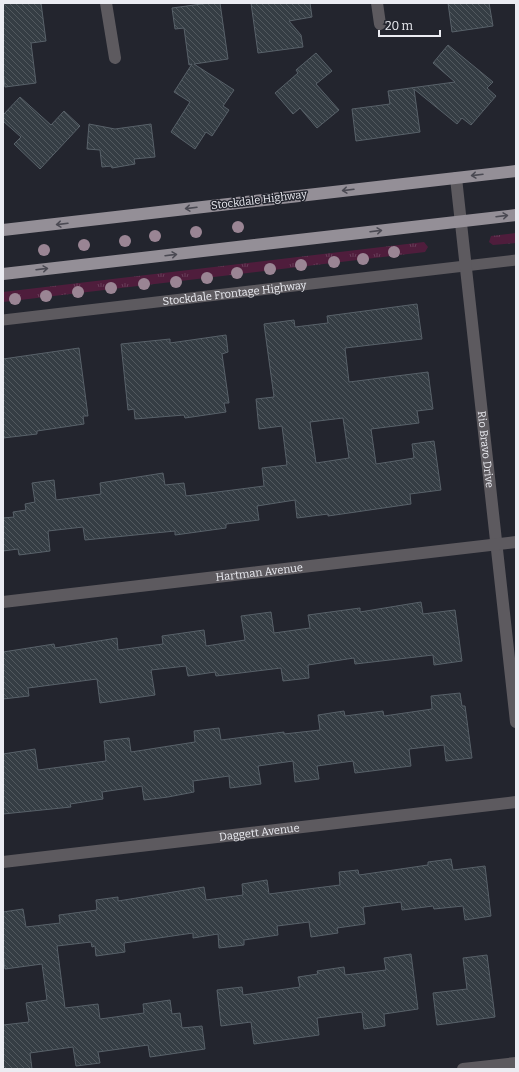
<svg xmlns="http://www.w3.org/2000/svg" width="519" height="1072" font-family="Bitter,serif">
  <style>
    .grass { fill: url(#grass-tufts) }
    .building { fill: url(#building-back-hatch); stroke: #586169; fill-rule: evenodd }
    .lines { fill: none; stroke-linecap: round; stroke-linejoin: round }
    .lane { stroke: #5d5a5f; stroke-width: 11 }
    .street { stroke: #5d5a5f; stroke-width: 12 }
    .primary { stroke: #948f97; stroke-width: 12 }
    .tree { fill: #9a8594 }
    .oneway { stroke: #4b4a53 }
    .labels { text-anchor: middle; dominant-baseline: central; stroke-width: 3; stroke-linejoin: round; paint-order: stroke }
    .street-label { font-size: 11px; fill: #ebecf2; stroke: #23252e }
  </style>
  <defs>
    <pattern id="grass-tufts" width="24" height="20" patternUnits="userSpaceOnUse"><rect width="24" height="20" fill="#4f1d3c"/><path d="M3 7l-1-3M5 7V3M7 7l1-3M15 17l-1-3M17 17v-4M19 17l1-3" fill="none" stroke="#683e59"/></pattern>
    <pattern id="building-back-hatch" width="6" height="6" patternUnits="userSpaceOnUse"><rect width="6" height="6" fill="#353d44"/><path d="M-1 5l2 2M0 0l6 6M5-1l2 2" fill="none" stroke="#52595f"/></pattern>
  </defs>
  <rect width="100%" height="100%" fill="#23252e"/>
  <path class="grass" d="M 516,233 L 516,243 L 493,245 L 489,242 L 491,236 Z
    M 424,242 L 428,247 L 425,252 L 3,302 L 3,292 Z"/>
  <path class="building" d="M 3,3 L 41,3 L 46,41 L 31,43 L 36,83 L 5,87 L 3,72 Z
    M 209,3 L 220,3 L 228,59 L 194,64 L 234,90 L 223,106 L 229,110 L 212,136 L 206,132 L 195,149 L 171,132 L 190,102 L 174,92 L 192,64 L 189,65 L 184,28 L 175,29 L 172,8 Z
    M 251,3 L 310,3 L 312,17 L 289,21 L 301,35 L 303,47 L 258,53 Z
    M 448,3 L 489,3 L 493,26 L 452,32 Z
    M 448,45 L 493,82 L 487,88 L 496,96 L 471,125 L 462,118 L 457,124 L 414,89 L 420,132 L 356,141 L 352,109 L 390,104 L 388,91 L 455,82 L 433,63 Z
    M 316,53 L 332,71 L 316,84 L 339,110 L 317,128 L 300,108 L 293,114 L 275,93 L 298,73 L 296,70 Z
    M 20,97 L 51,125 L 64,111 L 80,126 L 40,169 L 14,144 L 21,137 L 3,121 L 3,115 Z
    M 89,124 L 115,129 L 151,124 L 155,157 L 134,159 L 135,164 L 112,168 L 111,166 L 102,167 L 100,150 L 87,149 Z
    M 417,304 L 422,339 L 345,348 L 349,382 L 428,372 L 433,409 L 417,411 L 419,423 L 371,429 L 376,464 L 414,458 L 412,444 L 434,441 L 441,490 L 410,494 L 411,504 L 328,516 L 328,514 L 297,518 L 295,500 L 257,506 L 259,520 L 226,524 L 226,528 L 175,535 L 175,531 L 85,540 L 83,527 L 48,531 L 50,551 L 19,555 L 18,549 L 3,551 L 3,518 L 14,517 L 13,512 L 26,510 L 25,504 L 35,502 L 32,483 L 54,480 L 56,500 L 101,494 L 100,483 L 163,473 L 165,485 L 184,483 L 186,496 L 264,486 L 262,468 L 287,465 L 282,426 L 259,429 L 256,399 L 274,397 L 264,324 L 294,320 L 295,327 L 328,323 L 327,316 ZM 343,418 L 349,458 L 316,463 L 310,422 Z
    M 226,335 L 228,352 L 222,354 L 229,403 L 224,403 L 226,412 L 185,418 L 184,415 L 135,419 L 134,409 L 128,410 L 121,344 L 170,339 L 170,343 Z
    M 79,348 L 88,416 L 83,416 L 84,424 L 37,431 L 37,434 L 3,438 L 3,359 Z
    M 421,602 L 423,614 L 455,610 L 462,661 L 434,665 L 433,655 L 355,664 L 354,658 L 308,665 L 309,678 L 283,681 L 281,668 L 216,676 L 215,672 L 188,676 L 186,666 L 151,670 L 155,695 L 100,703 L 97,679 L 28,688 L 29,696 L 3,699 L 3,652 L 54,644 L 55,648 L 117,638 L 118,650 L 163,644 L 162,636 L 204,630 L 206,646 L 245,640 L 241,616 L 271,612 L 274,633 L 310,628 L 308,615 L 360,608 L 360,612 Z
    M 460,693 L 462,706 L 465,706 L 472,758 L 446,761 L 444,745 L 409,749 L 411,766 L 355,773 L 353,761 L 317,766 L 319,779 L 295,782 L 293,761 L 258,766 L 261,784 L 230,788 L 229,776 L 193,781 L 194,792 L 168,797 L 144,800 L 142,786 L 102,792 L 103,799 L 70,804 L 71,807 L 3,814 L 3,754 L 35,749 L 38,770 L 106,761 L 104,741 L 129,738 L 131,752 L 195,742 L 194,731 L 219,728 L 221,740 L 284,732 L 284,734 L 320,730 L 318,715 L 344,711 L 345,716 L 383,711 L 384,716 L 432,709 L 431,696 Z
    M 451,859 L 453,870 L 485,866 L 491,916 L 465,920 L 463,906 L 434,909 L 433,906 L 402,910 L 401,902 L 363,907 L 365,924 L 337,928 L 338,933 L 311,937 L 309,922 L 277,926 L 278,935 L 244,940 L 244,945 L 219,948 L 218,934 L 193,938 L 193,933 L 124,943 L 125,952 L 96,956 L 95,946 L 92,947 L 91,942 L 57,946 L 65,1008 L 98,1004 L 100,1019 L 144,1013 L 143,1004 L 170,1000 L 172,1014 L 180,1013 L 182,1028 L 202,1026 L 205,1049 L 150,1057 L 148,1045 L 98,1052 L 100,1063 L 76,1066 L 73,1047 L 30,1053 L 32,1069 L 3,1069 L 3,1025 L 29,1022 L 26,1003 L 47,1000 L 42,964 L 5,969 L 3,954 L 3,912 L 23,909 L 26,927 L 60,923 L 59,915 L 97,910 L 96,900 L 118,897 L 118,901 L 204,887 L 206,900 L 243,895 L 242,884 L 267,880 L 269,894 L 300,890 L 340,885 L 339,872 L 358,870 L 359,875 L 428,865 L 428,862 Z
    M 411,954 L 418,1009 L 384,1014 L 385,1026 L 364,1029 L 362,1012 L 317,1018 L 319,1035 L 254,1044 L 251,1022 L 221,1026 L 217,990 L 242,987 L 243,995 L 300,987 L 298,977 L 318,974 L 317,971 L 344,967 L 345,975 L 386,970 L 384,958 Z
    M 487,955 L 495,1017 L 437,1025 L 433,993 L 467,989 L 463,958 Z"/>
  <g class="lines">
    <path class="lane" id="s1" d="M 3,320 L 516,260"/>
    <g class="street">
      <path d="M 106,3 L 115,58"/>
      <path d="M 377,3 L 380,24"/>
      <path id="s2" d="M 456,178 L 516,722"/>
      <path id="s3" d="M 3,602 L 516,542"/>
      <path id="s4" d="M 3,862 L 516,802"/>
      <path d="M 463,1069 L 516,1063"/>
    </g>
    <path class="primary" d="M 3,230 L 516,171
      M 3,274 L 516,215"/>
  </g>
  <g class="tree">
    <circle cx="238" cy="227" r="6"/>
    <circle cx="196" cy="232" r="6"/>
    <circle cx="155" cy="236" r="6"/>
    <circle cx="125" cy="241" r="6"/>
    <circle cx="84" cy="245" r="6"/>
    <circle cx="44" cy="250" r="6"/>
    <circle cx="394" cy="252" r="6"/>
    <circle cx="363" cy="259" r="6"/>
    <circle cx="334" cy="262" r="6"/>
    <circle cx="301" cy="265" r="6"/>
    <circle cx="270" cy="269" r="6"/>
    <circle cx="237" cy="273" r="6"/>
    <circle cx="207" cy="278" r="6"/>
    <circle cx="176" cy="282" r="6"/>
    <circle cx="144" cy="284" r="6"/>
    <circle cx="111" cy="288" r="6"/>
    <circle cx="78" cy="292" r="6"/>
    <circle cx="46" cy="296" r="6"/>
    <circle cx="15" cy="299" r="6"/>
  </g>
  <defs><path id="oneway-shaft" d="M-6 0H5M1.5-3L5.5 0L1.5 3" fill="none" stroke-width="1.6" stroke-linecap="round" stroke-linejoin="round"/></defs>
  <g class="oneway">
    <use href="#oneway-shaft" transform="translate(477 175) rotate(173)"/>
    <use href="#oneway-shaft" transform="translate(348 190) rotate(173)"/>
    <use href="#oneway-shaft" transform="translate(191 208) rotate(173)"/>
    <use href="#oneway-shaft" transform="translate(502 216) rotate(-7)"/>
    <use href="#oneway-shaft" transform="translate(62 224) rotate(173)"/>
    <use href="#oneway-shaft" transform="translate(376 231) rotate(-7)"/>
    <use href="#oneway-shaft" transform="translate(171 255) rotate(-7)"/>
    <use href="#oneway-shaft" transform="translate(42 269) rotate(-7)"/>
  </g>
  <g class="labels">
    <g class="street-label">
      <text transform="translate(259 200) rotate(-7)">Stockdale Highway</text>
      <text stroke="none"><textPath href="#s1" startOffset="233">Stockdale Frontage Highway</textPath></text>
      <text stroke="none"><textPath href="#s2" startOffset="273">Rio Bravo Drive</textPath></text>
      <text stroke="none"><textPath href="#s3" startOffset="258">Hartman Avenue</textPath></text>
      <text stroke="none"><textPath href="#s4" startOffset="258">Daggett Avenue</textPath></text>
    </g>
  </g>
  <rect width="519" height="1072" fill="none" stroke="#ebecf2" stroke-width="8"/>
  <path d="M379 30v6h61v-6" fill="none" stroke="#ebecf2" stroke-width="2"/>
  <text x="385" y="30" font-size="12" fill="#ebecf2" stroke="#23252e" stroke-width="3" paint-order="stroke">20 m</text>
</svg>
